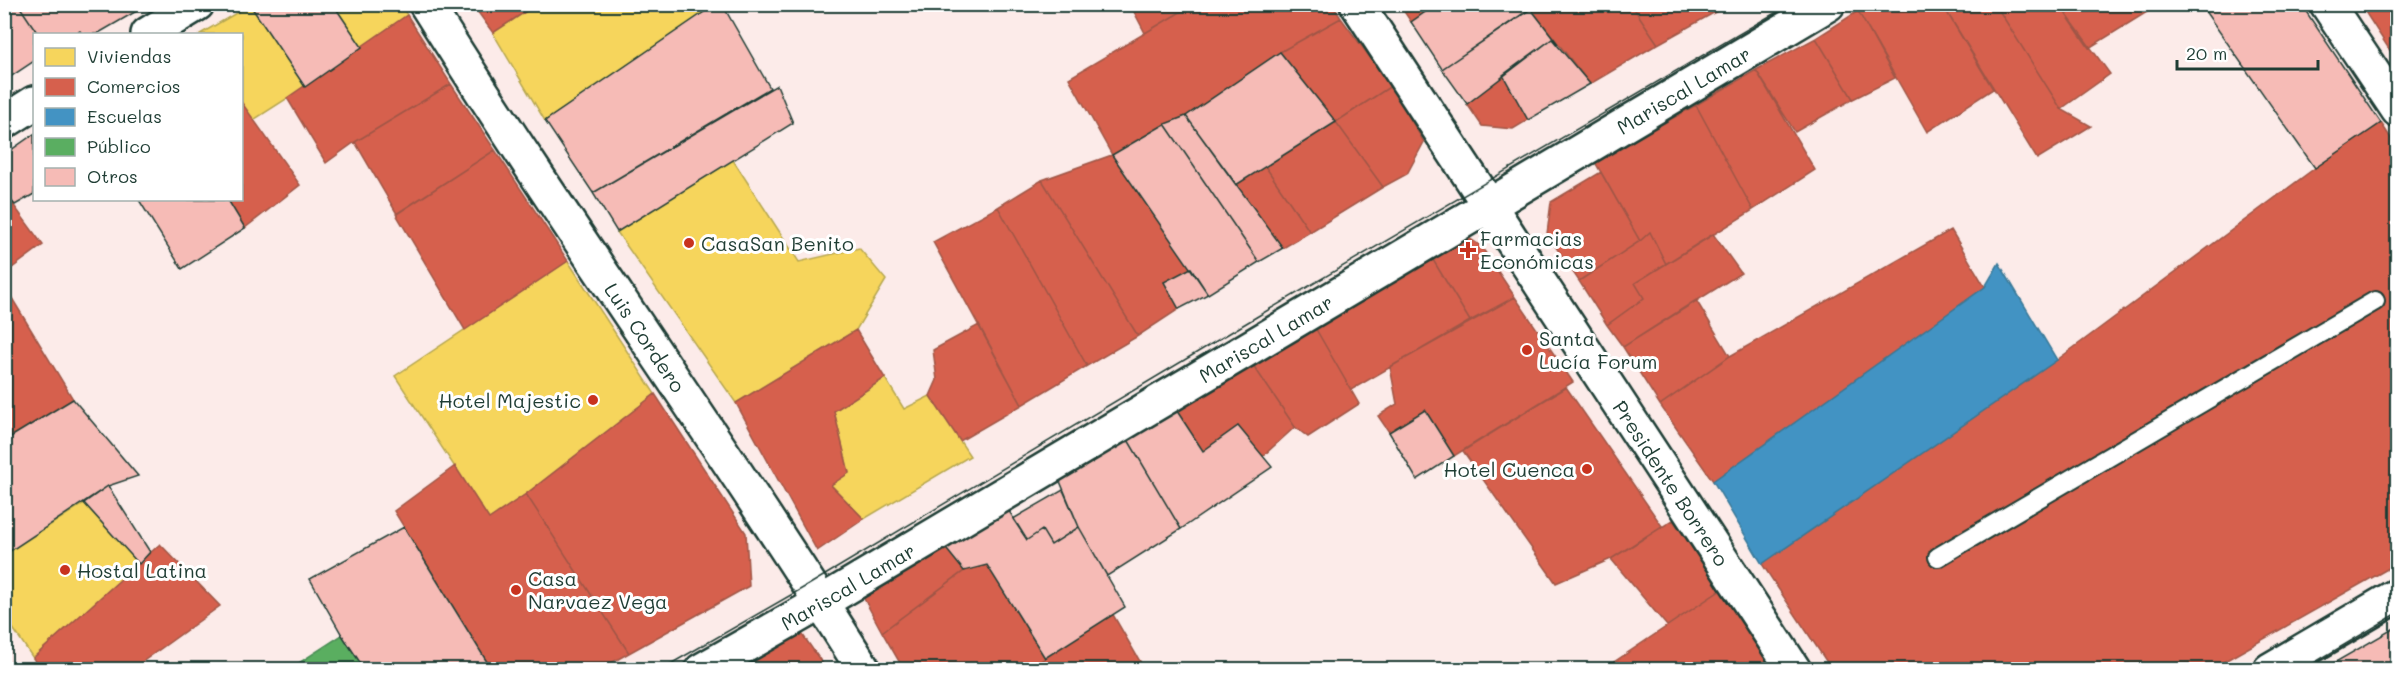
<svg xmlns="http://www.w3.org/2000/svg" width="2402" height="674" font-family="Mali,sans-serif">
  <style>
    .homes { fill: #f6d55c; stroke: #b6a750; stroke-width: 1.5 }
    .shops { fill: #d6604d; stroke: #9f5646; stroke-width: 1.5 }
    .schools { fill: #4393c3; stroke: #387998; stroke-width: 1.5 }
    .public { fill: #5aae61; stroke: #488c54; stroke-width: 1.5 }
    .building { fill: #f6bbb6; stroke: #1f3d34; stroke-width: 1.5 }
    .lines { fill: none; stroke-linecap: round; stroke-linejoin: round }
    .lane-casing { stroke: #1f3d34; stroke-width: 22 }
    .street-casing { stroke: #1f3d34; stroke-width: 38 }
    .lane { stroke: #fff; stroke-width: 18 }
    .street { stroke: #fff; stroke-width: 33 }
    .tram { stroke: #1f3d34; stroke-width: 1.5 }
    .poi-dot { fill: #c8321e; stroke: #fff; stroke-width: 2 }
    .labels { text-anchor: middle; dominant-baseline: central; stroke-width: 6; stroke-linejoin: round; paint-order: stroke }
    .street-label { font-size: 20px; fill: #1f3d34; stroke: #fff }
    .poi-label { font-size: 20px; fill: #1f3d34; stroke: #fff; text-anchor: start }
  </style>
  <rect width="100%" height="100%" fill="#fcebe9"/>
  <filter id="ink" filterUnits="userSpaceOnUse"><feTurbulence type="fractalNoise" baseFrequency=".0167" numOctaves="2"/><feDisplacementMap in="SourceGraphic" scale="12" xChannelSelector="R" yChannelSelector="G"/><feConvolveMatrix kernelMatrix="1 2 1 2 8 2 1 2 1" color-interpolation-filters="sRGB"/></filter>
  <g filter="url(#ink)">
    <path class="homes" d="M 333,4 L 400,4 L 407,15 L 362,47 Z
      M 537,4 L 702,4 L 706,12 L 545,121 L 493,33 Z
      M 250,5 L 305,87 L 252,121 L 242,103 L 242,34 L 200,34 Z
      M 733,160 L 799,262 L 859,248 L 886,280 L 856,330 L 736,403 L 617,232 Z
      M 568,261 L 655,394 L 526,494 L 489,519 L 395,376 Z
      M 885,378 L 904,409 L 930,396 L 970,456 L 864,519 L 831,485 L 849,473 L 834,411 Z
      M 84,503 L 139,564 L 33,658 L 4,615 L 4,555 Z"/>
    <path class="shops" d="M 472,4 L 537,4 L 493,33 Z
      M 1130,4 L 1194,4 L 1145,33 Z
      M 1194,4 L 1332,4 L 1341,18 L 1280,52 L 1186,116 L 1165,124 L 1112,155 L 1069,78 Z
      M 1399,4 L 1437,4 L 1411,22 Z
      M 1537,4 L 1631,4 L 1658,44 L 1590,84 L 1531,9 Z
      M 1631,4 L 1728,4 L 1728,5 L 1658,44 Z
      M 1868,4 L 1942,4 L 1993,89 L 1927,132 L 1858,11 Z
      M 1942,4 L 1995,4 L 2061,109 L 2091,126 L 2037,159 Z
      M 1995,4 L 2059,4 L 2110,74 L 2061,109 Z
      M 2059,4 L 2160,4 L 2089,48 Z
      M 2360,4 L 2398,4 L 2398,63 Z
      M 1858,11 L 1895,78 L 1853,99 L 1816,38 Z
      M 407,15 L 451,84 L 355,142 L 326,163 L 287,98 Z
      M 1341,18 L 1391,86 L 1336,122 L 1280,52 Z
      M 1816,38 L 1853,99 L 1795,132 L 1756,70 Z
      M 1756,70 L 1815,170 L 1753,210 L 1696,105 Z
      M 1503,75 L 1528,120 L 1513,129 L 1482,126 L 1467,104 Z
      M 451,84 L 495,150 L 397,214 L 355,142 Z
      M 1391,86 L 1424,142 L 1407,174 L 1383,187 L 1336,122 Z
      M 242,103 L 300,185 L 245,228 L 228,200 L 242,200 Z
      M 1696,105 L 1753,210 L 1666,264 L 1650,232 L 1640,241 L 1595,162 Z
      M 1336,122 L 1383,187 L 1310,232 L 1265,166 Z
      M 2381,123 L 2398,149 L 2398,563 L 2209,670 L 1832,670 L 1762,564 L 2057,360 L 2315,168 Z
      M 495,150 L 568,261 L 465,330 L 396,214 Z
      M 1112,155 L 1191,268 L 1164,282 L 1179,309 L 1138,336 L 1042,180 Z
      M 1265,166 L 1310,232 L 1283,248 L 1236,185 Z
      M 1601,172 L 1640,241 L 1579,281 L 1547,234 L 1551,202 Z
      M 1042,180 L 1138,336 L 1087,366 L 998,207 Z
      M 4,192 L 43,245 L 4,274 Z
      M 998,207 L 1087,366 L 1022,405 L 933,242 Z
      M 1951,230 L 1985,287 L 1713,481 L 1660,405 L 1730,356 Z
      M 1650,232 L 1666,264 L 1635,283 L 1644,298 L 1607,325 L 1579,281 L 1640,241 Z
      M 1463,234 L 1481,246 L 1515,297 L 1470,321 L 1430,255 Z
      M 1713,234 L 1741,273 L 1623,347 L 1607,325 L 1644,298 L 1635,283 Z
      M 1430,255 L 1470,321 L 1351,390 L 1313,324 Z
      M 4,285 L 73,399 L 4,441 Z
      M 1515,297 L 1573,382 L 1454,456 L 1425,410 L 1389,432 L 1378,416 L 1397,404 L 1390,367 Z
      M 1696,300 L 1730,356 L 1660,405 L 1623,347 Z
      M 1313,324 L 1359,404 L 1308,437 L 1295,427 L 1249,359 Z
      M 979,325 L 1022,405 L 960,441 L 930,396 L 937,380 L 933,350 Z
      M 856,330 L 885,378 L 834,411 L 849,473 L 831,485 L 864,519 L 817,551 L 736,403 Z
      M 1249,359 L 1295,427 L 1262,457 L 1238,426 L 1203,451 L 1173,405 Z
      M 1566,387 L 1662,526 L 1611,559 L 1556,583 L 1463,451 Z
      M 655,394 L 746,533 L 749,586 L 629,653 L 526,494 Z
      M 455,466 L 489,519 L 526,494 L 629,653 L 599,670 L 492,670 L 394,511 Z
      M 1673,520 L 1721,590 L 1667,626 L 1611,559 Z
      M 160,544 L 220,606 L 131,670 L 40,670 L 33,658 Z
      M 943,545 L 964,571 L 882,632 L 862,595 Z
      M 987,565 L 1045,658 L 1027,670 L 904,670 L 882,632 L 964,571 Z
      M 1721,590 L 1773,670 L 1610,670 L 1608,666 Z
      M 1112,613 L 1145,670 L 1027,670 L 1045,658 Z
      M 798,628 L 827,670 L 724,670 Z"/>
    <path class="schools" d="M 1999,263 L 2057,360 L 1762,564 L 1713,481 L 1985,287 Z"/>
    <path class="public" d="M 342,635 L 365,670 L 288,670 Z"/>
    <path class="building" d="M 4,4 L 18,4 L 38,34 L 34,34 L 34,61 L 4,81 Z
      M 18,4 L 147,4 L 147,5 L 97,34 L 82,34 L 80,31 L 75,34 L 38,34 Z
      M 333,4 L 362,47 L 305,87 L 250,5 Z
      M 716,4 L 722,4 L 770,88 L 593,193 L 545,121 Z
      M 1437,4 L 1537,4 L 1442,69 L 1411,22 Z
      M 2200,4 L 2301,4 L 2381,123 L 2315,168 Z
      M 1531,9 L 1558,44 L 1552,39 L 1467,104 L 1442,69 Z
      M 1552,39 L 1590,84 L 1528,120 L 1503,75 Z
      M 1280,52 L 1336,122 L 1236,185 L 1186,116 Z
      M 777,85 L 793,123 L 617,232 L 593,193 Z
      M 1186,116 L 1283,248 L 1259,262 L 1165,124 Z
      M 1165,124 L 1259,262 L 1208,294 L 1112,155 Z
      M 34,134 L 34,194 L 15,205 L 4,192 L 4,155 Z
      M 139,200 L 228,200 L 245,228 L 182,269 Z
      M 1191,268 L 1208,294 L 1179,309 L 1164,282 Z
      M 73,399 L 138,476 L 108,486 L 4,555 L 4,441 Z
      M 1173,405 L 1203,451 L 1238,426 L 1272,467 L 1181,529 L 1124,433 Z
      M 1425,410 L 1454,456 L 1417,480 L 1389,432 Z
      M 1124,433 L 1181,529 L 1107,576 L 1079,527 L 1057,474 Z
      M 108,486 L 150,552 L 139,564 L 84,503 Z
      M 1063,490 L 1079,527 L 1051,545 L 1042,530 L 1027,540 L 1013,519 Z
      M 1004,503 L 1027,540 L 1042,530 L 1051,545 L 1079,527 L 1125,607 L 1045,658 L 987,565 L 964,571 L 943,545 Z
      M 404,527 L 492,670 L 365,670 L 342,635 L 310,579 Z
      M 2398,626 L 2398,670 L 2325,668 Z"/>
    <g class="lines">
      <g class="lane-casing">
        <path id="lane" d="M 1938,557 L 2375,301"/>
      </g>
      <g class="street-casing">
        <g id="street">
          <path id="s1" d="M 426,4 C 567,229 723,445 864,670"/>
          <path id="s2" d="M 1357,4 L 1794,670"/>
          <path d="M 2327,4 L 2398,110"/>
          <path d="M 148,34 L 197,4"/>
          <path d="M 4,122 L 34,103"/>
          <path id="s3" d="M 702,670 L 822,602 L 1828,4"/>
          <path d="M 2270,670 L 2398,595"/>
        </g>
      </g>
      <use href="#lane" class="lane"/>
      <use href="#street" class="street"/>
      <path class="tram" d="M 660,670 L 810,584 L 1258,316 L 1790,4
        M 2302,670 L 2398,613"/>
    </g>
  </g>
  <g class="poi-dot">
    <circle cx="689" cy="243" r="6"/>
    <path d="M1465 241h6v6h6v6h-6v6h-6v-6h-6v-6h6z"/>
    <circle cx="1527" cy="350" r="6"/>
    <circle cx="593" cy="400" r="6"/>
    <circle cx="1587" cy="469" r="6"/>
    <circle cx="65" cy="570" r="6"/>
    <circle cx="516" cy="590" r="6"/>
  </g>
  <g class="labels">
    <g class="street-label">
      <text stroke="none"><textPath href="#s3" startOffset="1140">Mariscal Lamar</textPath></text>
      <text stroke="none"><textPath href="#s1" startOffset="399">Luis Cordero</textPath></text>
      <text stroke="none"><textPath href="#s3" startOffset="654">Mariscal Lamar</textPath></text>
      <text stroke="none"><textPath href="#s2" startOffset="573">Presidente Borrero</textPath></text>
      <text stroke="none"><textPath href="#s3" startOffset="168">Mariscal Lamar</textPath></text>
    </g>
    <g class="poi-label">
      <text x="1480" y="238">Farmacias<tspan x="1480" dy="23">Económicas</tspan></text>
      <text x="701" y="243">CasaSan Benito</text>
      <text x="1539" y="338">Santa<tspan x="1539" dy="23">Lucía Forum</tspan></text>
      <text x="581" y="400" text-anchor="end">Hotel Majestic</text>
      <text x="1575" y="469" text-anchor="end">Hotel Cuenca</text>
      <text x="77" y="570">Hostal Latina</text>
      <text x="528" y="578">Casa<tspan x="528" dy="23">Narvaez Vega</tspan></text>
    </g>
  </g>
  <rect width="2402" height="674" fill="none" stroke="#fff" stroke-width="24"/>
  <rect x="12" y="12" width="2378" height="650" fill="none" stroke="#1f3d34" stroke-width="2" filter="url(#ink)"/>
  <rect x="33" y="33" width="210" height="168" fill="#ffffff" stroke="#a5b1ae" stroke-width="1.5"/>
  <rect x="45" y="48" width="30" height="18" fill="#f6d55c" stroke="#a5b1ae" stroke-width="1.5"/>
  <text x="87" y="63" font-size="18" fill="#1f3d34">Viviendas</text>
  <rect x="45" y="78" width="30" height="18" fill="#d6604d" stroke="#a5b1ae" stroke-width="1.5"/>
  <text x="87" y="93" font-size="18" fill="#1f3d34">Comercios</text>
  <rect x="45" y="108" width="30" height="18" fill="#4393c3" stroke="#a5b1ae" stroke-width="1.5"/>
  <text x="87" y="123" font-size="18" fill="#1f3d34">Escuelas</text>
  <rect x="45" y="138" width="30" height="18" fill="#5aae61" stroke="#a5b1ae" stroke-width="1.5"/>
  <text x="87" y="153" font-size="18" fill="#1f3d34">Público</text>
  <rect x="45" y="168" width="30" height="18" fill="#f6bbb6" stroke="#a5b1ae" stroke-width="1.5"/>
  <text x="87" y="183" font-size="18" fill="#1f3d34">Otros</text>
  <path d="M2177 60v9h141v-9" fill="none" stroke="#1f3d34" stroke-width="3"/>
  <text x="2186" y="60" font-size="18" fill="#1f3d34" stroke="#ffffff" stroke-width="4.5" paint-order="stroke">20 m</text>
</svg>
